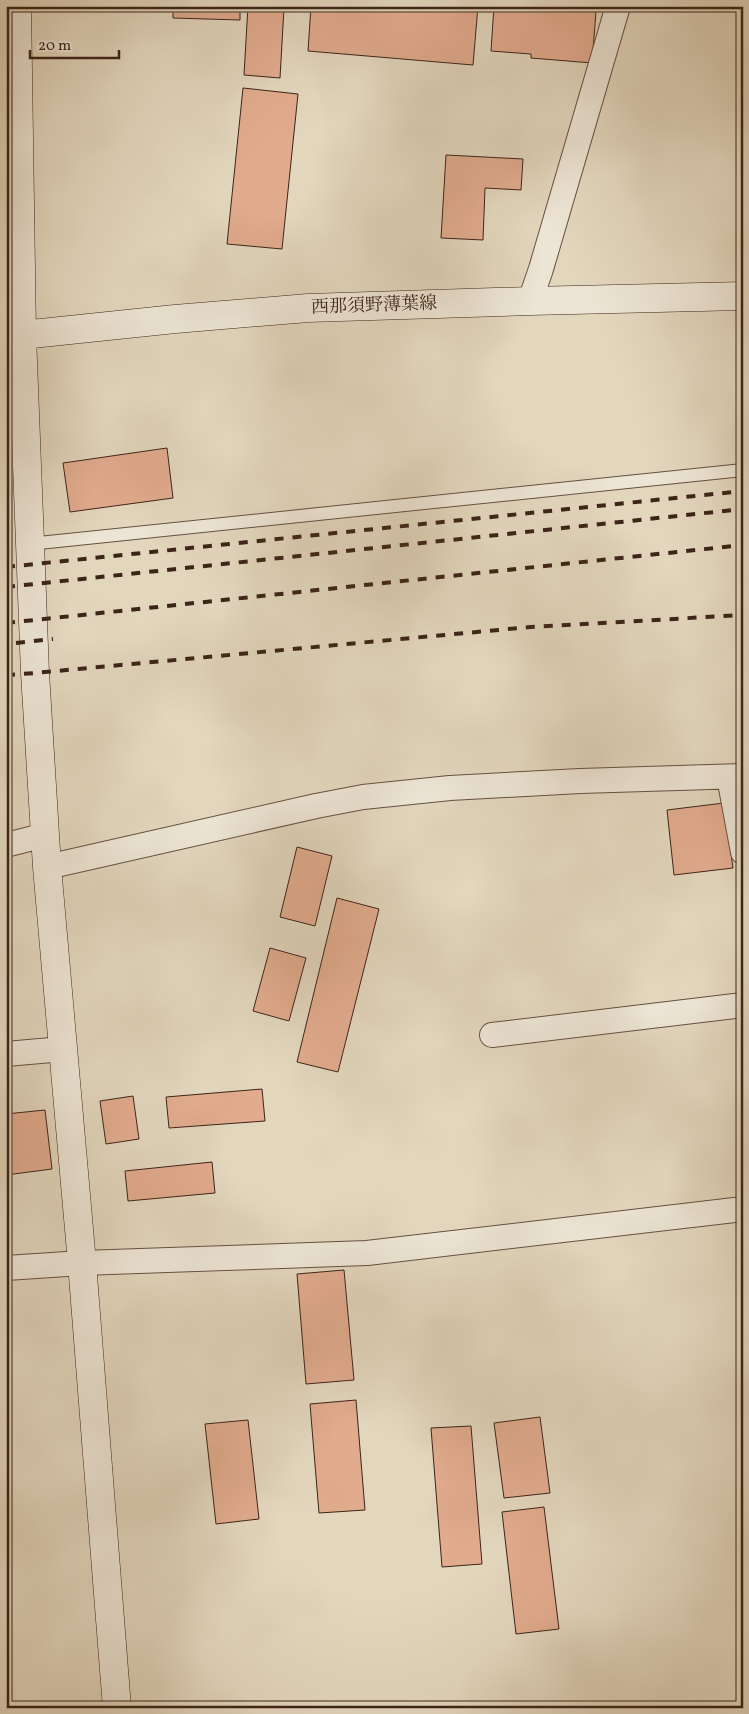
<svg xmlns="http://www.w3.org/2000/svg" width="749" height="1714" font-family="Vollkorn,'Noto Serif JP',serif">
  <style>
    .building { fill: #e1ab8e; stroke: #3d2419 }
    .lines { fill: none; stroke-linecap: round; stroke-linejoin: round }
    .lane-casing { stroke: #665042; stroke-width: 14 }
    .street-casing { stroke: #665042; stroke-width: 26 }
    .secondary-casing { stroke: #3d2419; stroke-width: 29 }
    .lane { stroke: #ece4d4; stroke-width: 12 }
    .street { stroke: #ece4d4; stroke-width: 24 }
    .secondary { stroke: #ece4d4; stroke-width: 28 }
    .rail { stroke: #3d2419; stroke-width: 4; stroke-dasharray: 9 9; stroke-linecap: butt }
    .labels { text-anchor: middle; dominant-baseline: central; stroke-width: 4; stroke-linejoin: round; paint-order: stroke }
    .street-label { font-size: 18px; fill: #3d2419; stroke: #ece4d4 }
  </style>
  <rect width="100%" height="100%" fill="#e2d6bd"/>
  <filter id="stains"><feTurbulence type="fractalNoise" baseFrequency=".004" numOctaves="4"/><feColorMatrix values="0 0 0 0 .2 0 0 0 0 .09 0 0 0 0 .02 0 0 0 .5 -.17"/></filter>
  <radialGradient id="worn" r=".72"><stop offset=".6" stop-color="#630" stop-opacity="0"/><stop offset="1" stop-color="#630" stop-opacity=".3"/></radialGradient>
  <path class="building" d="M 173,6 L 240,6 L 240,20 L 173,18 Z
    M 248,6 L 284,8 L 280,78 L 244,75 Z
    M 311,6 L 478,6 L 473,65 L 308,51 Z
    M 494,6 L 528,6 L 596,12 L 592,63 L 531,58 L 531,54 L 491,51 Z
    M 243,88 L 298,94 L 282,249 L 227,244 Z
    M 446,155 L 523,159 L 521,190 L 485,188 L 483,240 L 441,238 Z
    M 167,448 L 173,498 L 70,512 L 63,463 Z
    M 724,803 L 733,868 L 674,875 L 667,810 Z
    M 297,847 L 332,856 L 315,926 L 280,917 Z
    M 337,898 L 379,909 L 338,1072 L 297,1062 Z
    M 270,948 L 306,958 L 289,1021 L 253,1011 Z
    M 262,1089 L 265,1121 L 169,1128 L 166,1097 Z
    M 133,1096 L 139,1139 L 106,1144 L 100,1101 Z
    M 45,1110 L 52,1169 L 6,1175 L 6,1114 Z
    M 212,1162 L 215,1193 L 128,1201 L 125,1171 Z
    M 344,1270 L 354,1380 L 306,1384 L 297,1274 Z
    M 356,1400 L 365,1510 L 319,1513 L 310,1404 Z
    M 540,1417 L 550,1493 L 504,1498 L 494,1423 Z
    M 248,1420 L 259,1519 L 216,1524 L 205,1424 Z
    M 471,1426 L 482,1564 L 442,1567 L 431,1428 Z
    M 544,1507 L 559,1629 L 516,1634 L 502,1512 Z"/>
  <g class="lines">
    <g class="lane-casing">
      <path id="lane" d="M 29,544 L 743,470"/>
    </g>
    <g class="street-casing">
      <path id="street" d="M 530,301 L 541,269 L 618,6
        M 729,777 L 743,852
        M 6,845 L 45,835
        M 47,867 L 316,806 L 363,797 L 450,788 L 580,781 L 743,776
        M 492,1035 L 743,1005
        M 6,1054 L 63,1049
        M 6,1268 L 82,1263 L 367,1253 L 743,1209"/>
    </g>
    <g class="secondary-casing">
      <path id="secondary" d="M 17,6 L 22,335 L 35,673 L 47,867 L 82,1263 L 117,1708
        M 6,340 L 22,335 L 175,319 L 308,308 L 530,301 L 743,296"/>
    </g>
    <use href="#lane" class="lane"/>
    <use href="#street" class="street"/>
    <use href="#secondary" class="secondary"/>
    <path class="rail" d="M 6,567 L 743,491
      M 6,587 L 743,509
      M 6,623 L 743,545
      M 16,643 L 53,639
      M 6,675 L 35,673 L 530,627 L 743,615"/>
  </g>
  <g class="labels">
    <g class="street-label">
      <text transform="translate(374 306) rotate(-2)">西那須野薄葉線</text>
    </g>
  </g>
  <rect width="749" height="1714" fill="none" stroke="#e2d6bd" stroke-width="25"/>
  <rect x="8" y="8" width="734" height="1699" fill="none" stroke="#3d2419" stroke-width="2.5"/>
  <rect x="12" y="12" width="724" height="1689" fill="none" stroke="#3d2419"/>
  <path d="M30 50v8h89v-8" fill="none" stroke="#3d2419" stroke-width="2.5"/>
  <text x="38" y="50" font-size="15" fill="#3d2419" stroke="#ece4d4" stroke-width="4" paint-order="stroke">20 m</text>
  <rect width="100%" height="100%" filter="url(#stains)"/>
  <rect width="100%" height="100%" fill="url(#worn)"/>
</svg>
